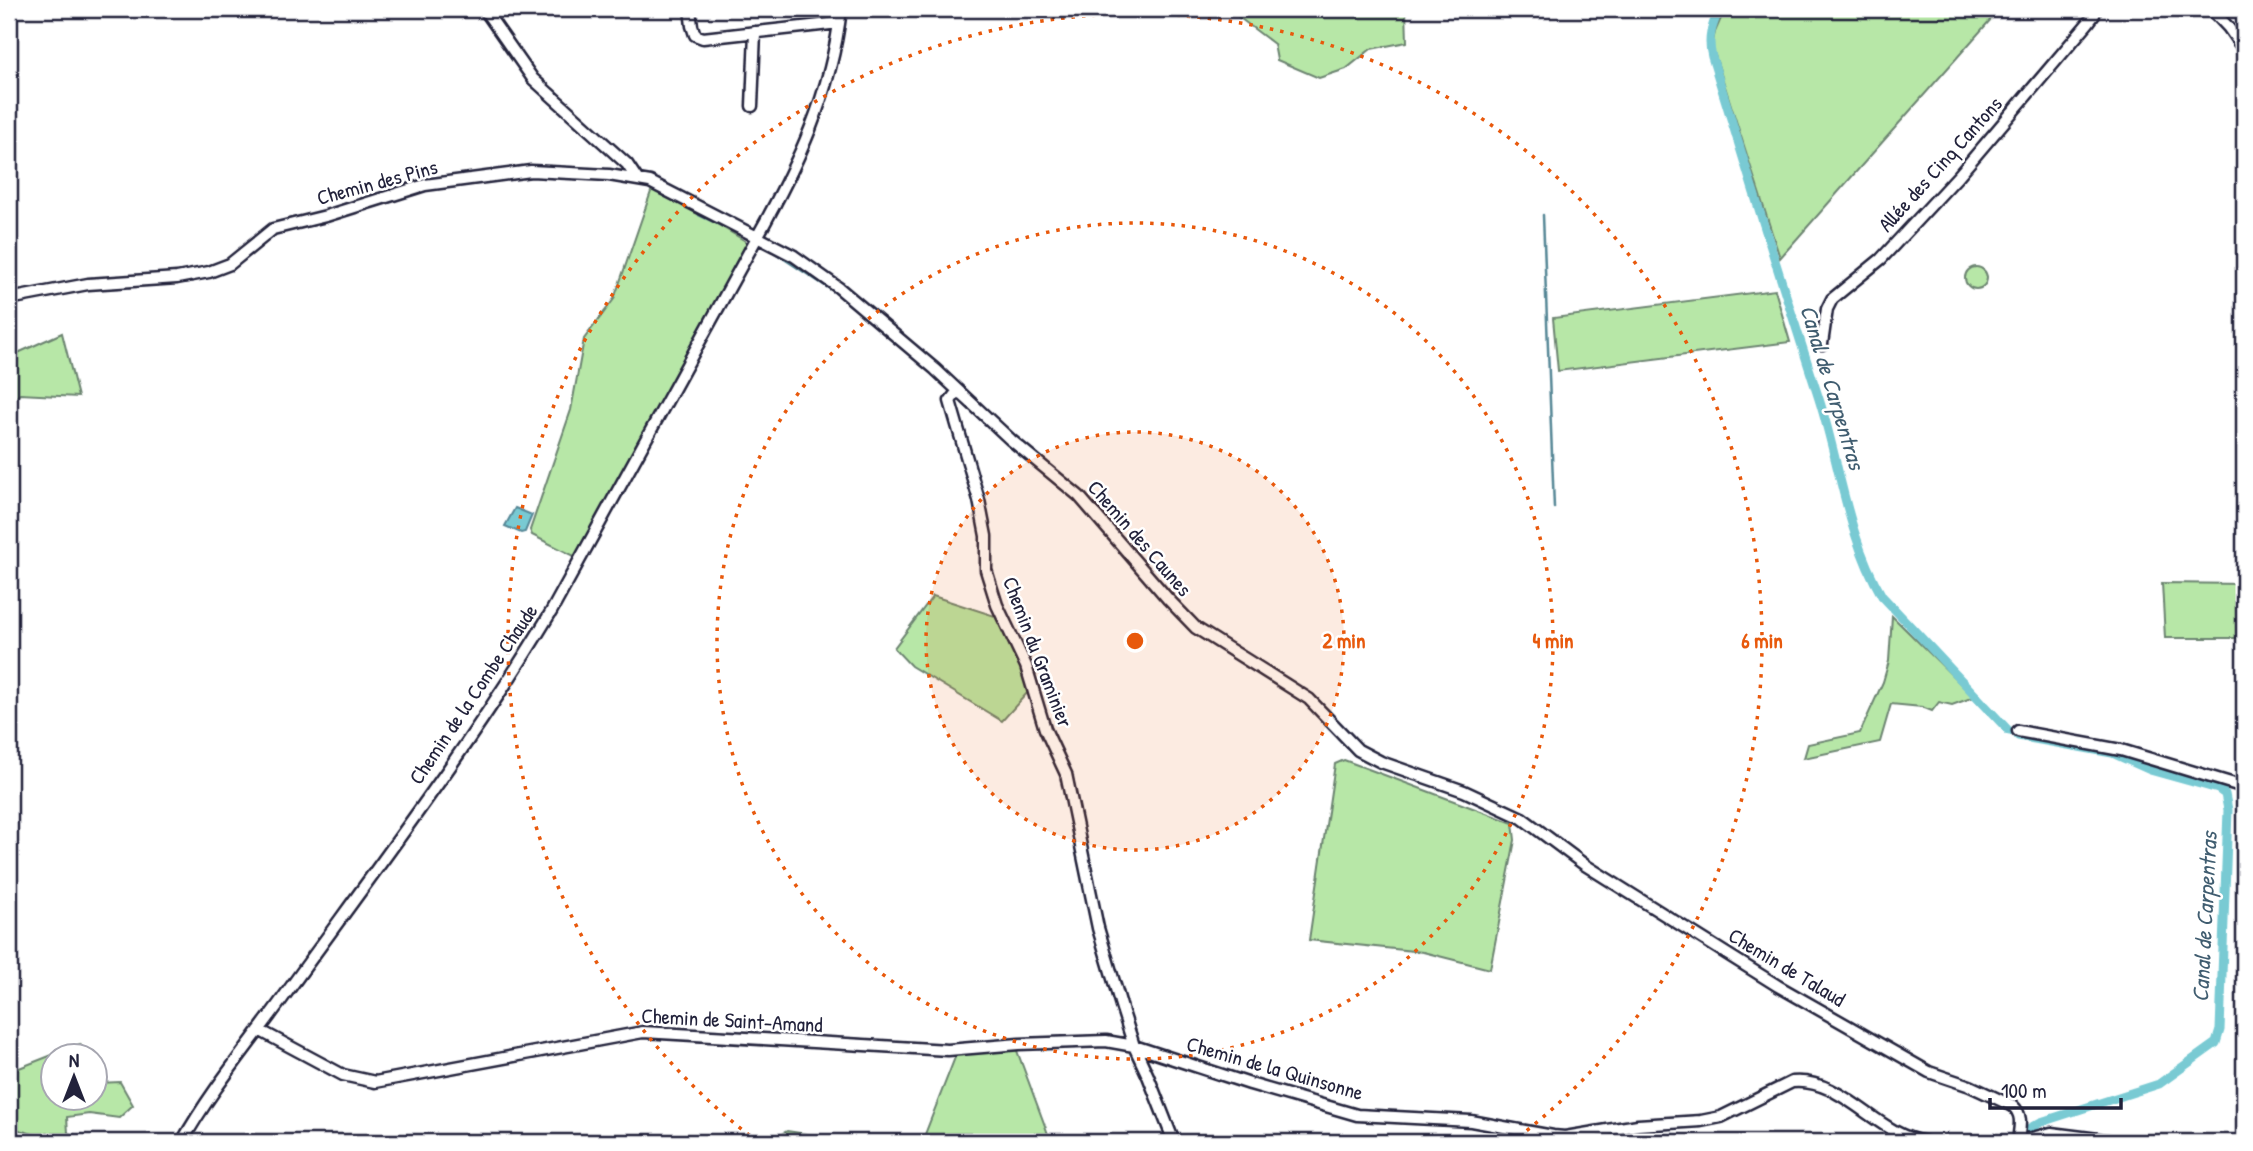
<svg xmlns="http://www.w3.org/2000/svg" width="2253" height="1151" font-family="'Patrick Hand',sans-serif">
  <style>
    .green { fill: #b7e7a7; stroke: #6c8471; stroke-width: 2 }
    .water { fill: #79cad3; stroke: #568796; stroke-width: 2 }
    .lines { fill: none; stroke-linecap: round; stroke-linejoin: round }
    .stream { stroke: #568796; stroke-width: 2.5 }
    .canal { stroke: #79cad3; stroke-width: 9 }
    .street-casing { stroke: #22223b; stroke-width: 15 }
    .street { stroke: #fff; stroke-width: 10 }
    .ring { fill: none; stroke: #e8590c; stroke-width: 3.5; stroke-dasharray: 3.5 7 }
    .labels { text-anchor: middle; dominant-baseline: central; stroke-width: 5; stroke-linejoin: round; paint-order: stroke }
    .street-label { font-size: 21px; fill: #22223b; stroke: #fff }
    .water-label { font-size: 23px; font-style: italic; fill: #405d70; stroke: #fff }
    .centre { fill: #e8590c; stroke: #fff; stroke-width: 3.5 }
    .ring-label { font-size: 21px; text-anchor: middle; font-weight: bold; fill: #e8590c; stroke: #fff; stroke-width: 5; stroke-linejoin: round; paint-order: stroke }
  </style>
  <rect width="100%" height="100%" fill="#fff"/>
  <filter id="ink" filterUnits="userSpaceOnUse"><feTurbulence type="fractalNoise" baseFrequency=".0143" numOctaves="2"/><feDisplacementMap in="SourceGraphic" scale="14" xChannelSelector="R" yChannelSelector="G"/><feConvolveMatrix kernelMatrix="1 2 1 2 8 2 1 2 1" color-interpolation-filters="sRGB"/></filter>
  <g filter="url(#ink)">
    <path class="green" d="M 1228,9 L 1406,9 L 1407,42 L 1371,49 L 1346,69 L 1319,78 L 1277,60 L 1274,44 Z
      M 1725,9 L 2000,9 L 1780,258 L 1712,46 L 1715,32 Z
      M 653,186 L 747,242 L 582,552 L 574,556 L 532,535 L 530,530 L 571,410 L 584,339 L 614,299 Z
      M1965 278a11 11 0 1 1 22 0a11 11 0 1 1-22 0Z
      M 1775,290 L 1790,342 L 1558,371 L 1553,318 Z
      M 62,333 L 78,397 L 20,394 L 9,402 L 9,357 Z
      M 2162,583 L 2244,584 L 2244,638 L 2165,638 Z
      M 933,596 L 995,616 L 1021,666 L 1029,691 L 1002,721 L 911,666 L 894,648 Z
      M 1892,616 L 1974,697 L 1952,705 L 1939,702 L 1932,711 L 1922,707 L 1891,704 L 1880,742 L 1804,758 L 1808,744 L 1860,733 L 1883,682 L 1889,661 Z
      M 1344,760 L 1513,823 L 1515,840 L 1490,969 L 1423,952 L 1309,940 L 1335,764 Z
      M 80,1044 L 86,1056 L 52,1056 L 52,1098 L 94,1098 L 95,1075 L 98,1083 L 120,1082 L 133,1105 L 119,1118 L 89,1114 L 67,1117 L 68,1133 L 93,1140 L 92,1142 L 60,1142 L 9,1127 L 9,1072 Z
      M 1016,1048 L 1051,1142 L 922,1142 L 956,1055 Z
      M 787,1131 L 846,1140 L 846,1142 L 766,1142 Z"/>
    <path class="water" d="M 515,508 L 532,515 L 525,532 L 521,533 L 505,526 Z"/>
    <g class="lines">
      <path class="stream" d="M 699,215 L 744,236
        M 1543,215 L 1554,508
        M 766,247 L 842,297"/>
      <path class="canal" d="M 1719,9 C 1712,26 1707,38 1712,57 C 1747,171 1782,285 1819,399 C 1840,465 1847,536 1882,596 L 2009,731
        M 2018,736 L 2112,753 L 2150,770 L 2218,789 L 2225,794 L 2228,810 L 2220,1030 L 2216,1043 L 2159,1084 L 2041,1122 L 2030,1128 L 2025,1137"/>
      <g class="street-casing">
        <path id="street" d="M 484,9 L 533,79 L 627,164 L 637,179
          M 690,9 L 692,26 L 695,35 L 703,38 L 839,23
          M 2211,9 L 2228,27 L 2244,50
          M 752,106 L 755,32
          M 756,239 C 798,164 831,95 841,9
          M 9,299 L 88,284 L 177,278 L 209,272 L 230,264 L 273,229 L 326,216 L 425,185 L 531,171 L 609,175 L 650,182 L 794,256 L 839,288 L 935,369 L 1011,440 L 1079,496 L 1168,599 L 1196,628 L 1309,699 L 1358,750 L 1381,762 L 1464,791 L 1522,818 L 1585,865 L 1778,986 L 1929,1072 L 1970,1086 L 2013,1106 C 2024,1116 2019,1129 2018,1142 L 2015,1142
          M 1822,344 L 1827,309 L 1832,299 L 1881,259 L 1959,175 L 2088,23 L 2094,15 L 2095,9
          M 957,392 L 950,401 L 979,500 L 986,536 L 986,570 L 997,605 L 1026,666 L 1045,729 L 1066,774 L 1098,928 L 1122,1009 L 1134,1046 L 1148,1076 L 1174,1142
          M 2018,731 L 2121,750 L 2244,787
          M 259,1030 L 343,1075 L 375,1082 L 643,1032 L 948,1050 L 1019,1044 L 1106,1041 L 1134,1046 L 1250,1084 L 1357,1115 L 1471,1121 L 1553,1136 L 1565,1137 L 1638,1125 L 1701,1121 L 1721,1117 L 1792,1082 C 1843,1077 1877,1136 1926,1142
          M 182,1142 C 211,1090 250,1044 285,995 C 376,869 471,745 551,612 L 755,241
          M 2017,1142 L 2051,1133 L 2122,1142"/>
      </g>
      <use href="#street" class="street"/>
    </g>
  </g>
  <circle cx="1135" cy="641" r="209" fill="#e8590c" fill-opacity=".12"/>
  <g class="ring">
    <circle cx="1135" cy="641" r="209"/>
    <circle cx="1135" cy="641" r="418"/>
    <path d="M758 1142A627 627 0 1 1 1512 1142"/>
  </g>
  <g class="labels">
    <g class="street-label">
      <text transform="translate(1940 164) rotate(-48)">Allée des Cinq Cantons</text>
      <text transform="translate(377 182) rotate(-15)">Chemin des Pins</text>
      <text transform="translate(1140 538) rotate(49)">Chemin des Caunes</text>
      <text transform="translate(1038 652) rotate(69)">Chemin du Graminier</text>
      <text transform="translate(473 694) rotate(-56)">Chemin de la Combe Chaude</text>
      <text transform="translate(1787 967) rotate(31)">Chemin de Talaud</text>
      <text transform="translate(732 1020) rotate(3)">Chemin de Saint-Amand</text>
      <text transform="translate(1275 1068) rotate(16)">Chemin de la Quinsonne</text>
    </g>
    <g class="water-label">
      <text transform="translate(1833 387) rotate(73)">Canal de Carpentras</text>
      <text transform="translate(2204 917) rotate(-87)">Canal de Carpentras</text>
    </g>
  </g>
  <circle cx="1135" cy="641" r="10" class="centre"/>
  <g class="ring-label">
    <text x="1344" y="648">2 min</text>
    <text x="1553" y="648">4 min</text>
    <text x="1762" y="648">6 min</text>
  </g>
  <rect width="2253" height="1151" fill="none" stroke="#fff" stroke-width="35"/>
  <rect x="18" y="18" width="2218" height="1116" fill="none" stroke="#22223b" stroke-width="2.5" filter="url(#ink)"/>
  <g transform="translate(74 1077)"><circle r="33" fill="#ffffff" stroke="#a7a7b1" stroke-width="2"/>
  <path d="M0-5L12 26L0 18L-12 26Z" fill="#22223b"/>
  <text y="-10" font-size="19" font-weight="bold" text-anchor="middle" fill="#22223b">N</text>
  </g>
  <path d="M1990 1098v10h131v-10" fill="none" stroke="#22223b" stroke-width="3.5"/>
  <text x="2001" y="1098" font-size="21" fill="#22223b" stroke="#ffffff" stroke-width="5" paint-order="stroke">100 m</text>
</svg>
